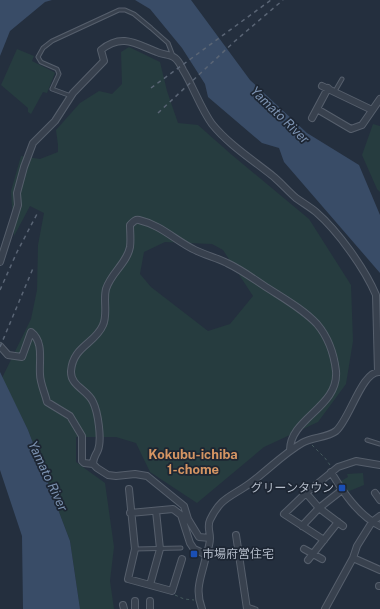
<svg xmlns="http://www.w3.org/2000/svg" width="380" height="609" font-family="'Public Sans','Noto Sans JP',sans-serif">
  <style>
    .green { fill: #263c3f; fill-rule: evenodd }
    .water { fill: #394c67 }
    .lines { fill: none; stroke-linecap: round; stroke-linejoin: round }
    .service-casing { stroke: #565f6c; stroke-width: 5 }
    .minor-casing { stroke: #565f6c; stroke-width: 8 }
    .path { stroke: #44595c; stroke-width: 1; stroke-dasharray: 3 3; stroke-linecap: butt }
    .service { stroke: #38414e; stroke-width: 3 }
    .minor { stroke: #38414e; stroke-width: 6 }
    .rail { stroke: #5a6575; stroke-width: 1.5; stroke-dasharray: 4 4; stroke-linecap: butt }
    .transit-dot { fill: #1a4fb4; stroke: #1d2633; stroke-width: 1.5 }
    .labels { text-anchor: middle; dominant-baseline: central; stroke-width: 3.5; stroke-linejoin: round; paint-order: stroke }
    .poi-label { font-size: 12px; fill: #b4bcc9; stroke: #1d2633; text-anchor: end }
    .water-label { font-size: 13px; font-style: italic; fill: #7c92b1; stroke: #1d2633 }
    .neighbourhood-label { font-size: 13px; font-weight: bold; fill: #d59563; stroke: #1d2633 }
  </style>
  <rect width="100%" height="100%" fill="#242f3e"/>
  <path class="green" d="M 129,47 L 160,62 L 167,91 L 178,123 L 198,125 L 232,155 L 309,219 L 351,285 L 353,341 L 346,384 L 318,422 L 264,447 L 197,503 L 150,472 L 136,443 L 116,437 L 76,437 L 76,462 L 105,483 L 114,547 L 110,581 L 114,609 L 80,609 L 70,541 L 28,430 L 2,378 L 31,319 L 37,290 L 38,245 L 44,213 L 30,206 L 14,236 L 11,191 L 21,156 L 40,159 L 58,152 L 58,145 L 56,130 L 80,103 L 99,91 L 112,94 L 122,84 L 121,52 ZM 165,242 L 212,244 L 223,250 L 253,296 L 230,324 L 208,331 L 151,287 L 140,274 L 144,252 Z
    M 17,49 L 34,56 L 32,61 L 54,72 L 55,73 L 47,93 L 43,92 L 31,114 L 28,112 L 28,108 L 1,85 Z
    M 373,124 L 380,126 L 380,192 L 377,189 L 362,155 Z
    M 363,473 L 364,485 L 347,492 L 341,481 L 348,477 L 347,474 Z"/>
  <path class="water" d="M 0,0 L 52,0 L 45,2 L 10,31 L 0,56 Z
    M 135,0 L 191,0 L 250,80 L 307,133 L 359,165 L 380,215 L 380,273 L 284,162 L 279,148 L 262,143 L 208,97 L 205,84 L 182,48 L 150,9 Z
    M 0,372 L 28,430 L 70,541 L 80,609 L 23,609 L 22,536 L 0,470 Z"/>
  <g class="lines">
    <g class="service-casing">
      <path id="service" d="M 335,91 L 342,79
        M 71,96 L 52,89 L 59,74 L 57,69 L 41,62 L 38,57 L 43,48 L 52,41 L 119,10 L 125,10 L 134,14 L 151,28 L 168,43 L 173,56
        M 367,440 L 380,444
        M 135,549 L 181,548
        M 247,606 L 256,609"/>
    </g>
    <g class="minor-casing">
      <path id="minor" d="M 322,86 L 372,110
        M 317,109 L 351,129 L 362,125 L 380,99
        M 312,118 L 328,88
        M 0,262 L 14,218 L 18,205 L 17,193 L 24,167 L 33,143 L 55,121 L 73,93 L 104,61 L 101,50 C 122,33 136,44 157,52 C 163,55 170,54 175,58 C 179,61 181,66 183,70 C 193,86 201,109 212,124 C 229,145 253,160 274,177 C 282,184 288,191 296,198 C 303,203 310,207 316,212 C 338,231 365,269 376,295 L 378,372
        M 0,346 L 8,355 L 22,357 L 31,332 C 44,342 39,360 40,374 C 40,383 45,393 47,402 L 70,416 L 82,436 L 82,461 L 84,463 L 93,464
        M 331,472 C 343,492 358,515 380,526
        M 129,489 L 135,549 L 128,579 L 172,591 L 182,559
        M 306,493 L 319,508 L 343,526
        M 375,493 L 380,500
        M 130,513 L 173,509 L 181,515 L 190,543 L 194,549 L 207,555
        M 302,526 L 319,508 L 342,490
        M 236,535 L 247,609
        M 210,538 L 199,537 L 188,519 L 184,506 L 147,476 L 135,474 L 116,476 L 108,475 L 97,468 L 93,464 C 93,458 96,455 98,450 C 102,439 98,412 93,402 C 88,390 70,386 71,371 C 73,346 95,344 103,325 C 108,314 103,300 106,289 C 111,273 127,263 130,247 C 131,240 130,232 130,225 C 133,222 135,219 139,220 C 161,225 176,241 195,250 C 205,255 217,258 227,263 C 240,269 251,277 263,285 C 281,297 302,308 317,324 C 328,337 334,354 336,371 C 339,407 290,418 290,450
        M 324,540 L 284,514 L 306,493 L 338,467 L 356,461 L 380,465
        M 304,549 L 322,559
        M 353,558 L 380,570
        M 308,560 L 338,522
        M 150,585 L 160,549 L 156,511
        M 379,586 L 380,586
        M 135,601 L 135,609
        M 150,601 L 150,609
        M 123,605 L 124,609
        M 202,609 C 194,588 202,576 206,556 C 208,550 210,544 210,538 C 210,532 207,526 210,520 C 221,497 231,497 249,484 C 267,471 283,454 302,443 C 312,437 327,438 336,431 C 350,419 362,370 380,372
        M 325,609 L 353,558 L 357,546 L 372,522 L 380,516"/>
    </g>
    <path class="path" d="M 312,445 L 325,458 L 330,465
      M 175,595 L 184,599 L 194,600"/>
    <use href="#service" class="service"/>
    <use href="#minor" class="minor"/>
    <path class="rail" d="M 151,88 L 271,0
      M 158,113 L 235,41 L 283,0
      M 0,290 L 17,252 L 37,214
      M 0,347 L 34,266"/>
  </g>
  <g class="transit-dot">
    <rect x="338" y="484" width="8" height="8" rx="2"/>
    <rect x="190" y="550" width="8" height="8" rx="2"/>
  </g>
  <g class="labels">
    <g class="poi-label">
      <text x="334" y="488">グリーンタウン</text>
      <text x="202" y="554" text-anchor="start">市場府営住宅</text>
    </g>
    <g class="water-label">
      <text transform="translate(280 115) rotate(44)">Yamato River</text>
      <text transform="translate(48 476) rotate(65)">Yamato River</text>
    </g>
    <g class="neighbourhood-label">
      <text x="193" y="454">Kokubu-ichiba<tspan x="193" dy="15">1-chome</tspan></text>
    </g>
  </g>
</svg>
